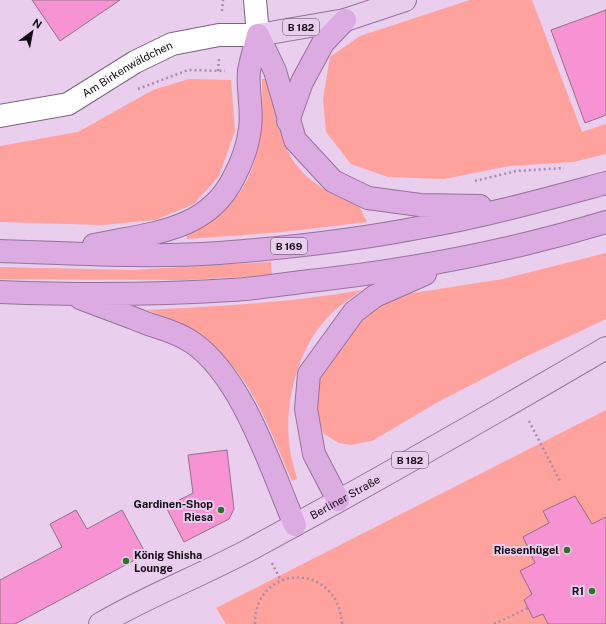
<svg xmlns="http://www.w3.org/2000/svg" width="606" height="624" font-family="'Public Sans',sans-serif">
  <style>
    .green { fill: #ffa19d }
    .building { fill: #f893d3; stroke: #937185 }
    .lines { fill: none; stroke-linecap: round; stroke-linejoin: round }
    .minor-casing { stroke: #7b637f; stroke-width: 24 }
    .major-casing { stroke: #95739a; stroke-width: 24 }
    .highway-casing { stroke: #95739a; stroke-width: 24 }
    .path { stroke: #a48fa7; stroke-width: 2.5; stroke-dasharray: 2 3; stroke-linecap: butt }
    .minor { stroke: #fff; stroke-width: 22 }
    .major { stroke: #e9cdee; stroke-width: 22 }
    .highway { stroke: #dbabe2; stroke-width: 22 }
    .poi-dot { fill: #277721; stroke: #e9ceed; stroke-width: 1.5 }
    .labels { text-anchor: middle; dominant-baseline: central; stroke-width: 4; stroke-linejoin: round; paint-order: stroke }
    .shield { fill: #e9ceed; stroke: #534555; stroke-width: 1 }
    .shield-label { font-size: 10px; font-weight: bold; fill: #130a14 }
    .street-label { font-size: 11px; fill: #130a14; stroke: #e9ceed }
    .poi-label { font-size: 11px; font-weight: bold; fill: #130a14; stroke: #e9ceed; text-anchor: end }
  </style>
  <rect width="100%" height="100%" fill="#e9ceed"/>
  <path class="green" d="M 470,0 L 532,0 L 582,132 L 606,124 L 606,154 L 573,162 L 509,166 L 444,179 L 388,177 L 351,164 L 326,132 L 323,99 L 330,57 L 360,36 Z
    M 189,79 L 231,80 L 235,131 L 219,176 L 194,204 L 155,220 L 102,225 L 0,222 L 0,146 L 78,132 L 153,90 Z
    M 262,79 L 270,79 C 280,150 289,178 359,206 L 367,222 L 283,232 L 187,239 L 186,234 C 233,215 257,178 261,128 C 263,112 262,95 262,79 Z
    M 606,253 L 606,319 L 523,358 L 438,402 L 372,441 L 351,445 L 339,443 L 324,434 L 315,413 L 317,389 L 324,364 L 358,320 L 380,305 L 407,294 L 503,279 Z
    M 271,262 L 272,275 L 185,280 L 0,279 L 0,267 L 131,270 Z
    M 362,290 C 349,299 337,307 327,318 C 297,350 285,402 289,443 C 290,455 294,467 297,479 L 292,481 C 255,395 241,345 147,310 C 220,306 289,303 362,290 Z
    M 606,410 L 606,624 L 226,624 L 216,608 Z"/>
  <path class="building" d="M 32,0 L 120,0 L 60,41 Z
    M 606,10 L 606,115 L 585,123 L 551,30 Z
    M 227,450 L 234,509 L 229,519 L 184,542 L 166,507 L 193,493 L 188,455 Z
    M 575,496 L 592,524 L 606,517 L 606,624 L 548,624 L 543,614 L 533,618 L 524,600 L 532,594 L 520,571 L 535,563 L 523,537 L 549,523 L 543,511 Z
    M 76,510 L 87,529 L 122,510 L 146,554 L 15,624 L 0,624 L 0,580 L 62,547 L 50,524 Z"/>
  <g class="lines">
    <g class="minor-casing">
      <g id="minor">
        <path id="s1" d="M 0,116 L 68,104 L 135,62 L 172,44 L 219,35 L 258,35 L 255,0"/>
      </g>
    </g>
    <g class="major-casing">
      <g id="major">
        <path d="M 258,35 L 345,20 L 405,0"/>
        <path id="s2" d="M 100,624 C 148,596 200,576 249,550 C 369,485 488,417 606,348"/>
      </g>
    </g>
    <g class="highway-casing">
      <path id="highway" d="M 258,35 L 275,71 L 295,140 L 333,181 L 368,198 L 420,205 L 480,206
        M 288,121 L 302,82 L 323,43 L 345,20
        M 94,245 C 148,233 207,233 234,177 C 242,162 248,146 250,128 C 253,109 247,90 249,71 C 251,59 255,47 258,35
        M 0,251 C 73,253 146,258 219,253 C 287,248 356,240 423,227 C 485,216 546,199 606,183
        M 0,292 C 77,295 154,295 231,290 C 254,289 278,285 301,282 C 405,271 507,252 606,222
        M 80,298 C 103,307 126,315 148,324 C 164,329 180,334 193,343 C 243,378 271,469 295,525
        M 338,500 L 314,454 L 306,409 L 309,374 L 354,312 L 375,296 L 425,274"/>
    </g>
    <path class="path" d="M 222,11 L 223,0
      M 218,71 L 219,58
      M 138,89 L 188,70 L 225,71
      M 475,181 L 516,171 L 564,168
      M 529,421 L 560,481
      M 272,563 L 281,581
      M 255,624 C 254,564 338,560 342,624
      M 494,624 L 528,608"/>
    <use href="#minor" class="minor"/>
    <use href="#major" class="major"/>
    <use href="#highway" class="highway"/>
  </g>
  <g class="poi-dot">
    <circle cx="221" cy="510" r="4"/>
    <circle cx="567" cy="550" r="4"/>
    <circle cx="126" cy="561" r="4"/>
    <circle cx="592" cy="591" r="4"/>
  </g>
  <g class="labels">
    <g class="shield">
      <rect x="283" y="19" width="36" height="16" rx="3"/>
      <rect x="271" y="238" width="36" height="16" rx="3"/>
      <rect x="392" y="452" width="36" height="16" rx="3"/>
    </g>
    <g class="shield-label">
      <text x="301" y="27">B 182</text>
      <text x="289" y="246">B 169</text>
      <text x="410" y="460">B 182</text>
    </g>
    <g class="street-label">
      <text stroke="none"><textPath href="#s1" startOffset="138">Am Birkenwäldchen</textPath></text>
      <text stroke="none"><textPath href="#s2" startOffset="276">Berliner Straße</textPath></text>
    </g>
    <g class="poi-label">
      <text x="213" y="504">Gardinen-Shop<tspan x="213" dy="13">Riesa</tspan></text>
      <text x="559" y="550">Riesenhügel</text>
      <text x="134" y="555" text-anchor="start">König Shisha<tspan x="134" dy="13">Lounge</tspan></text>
      <text x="584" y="591">R1</text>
    </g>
  </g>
  <g transform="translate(32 32) rotate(32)" stroke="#e9ceed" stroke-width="3" paint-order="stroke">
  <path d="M0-3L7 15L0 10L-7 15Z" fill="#130a14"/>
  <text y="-6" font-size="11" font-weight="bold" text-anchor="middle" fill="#130a14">N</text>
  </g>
</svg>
